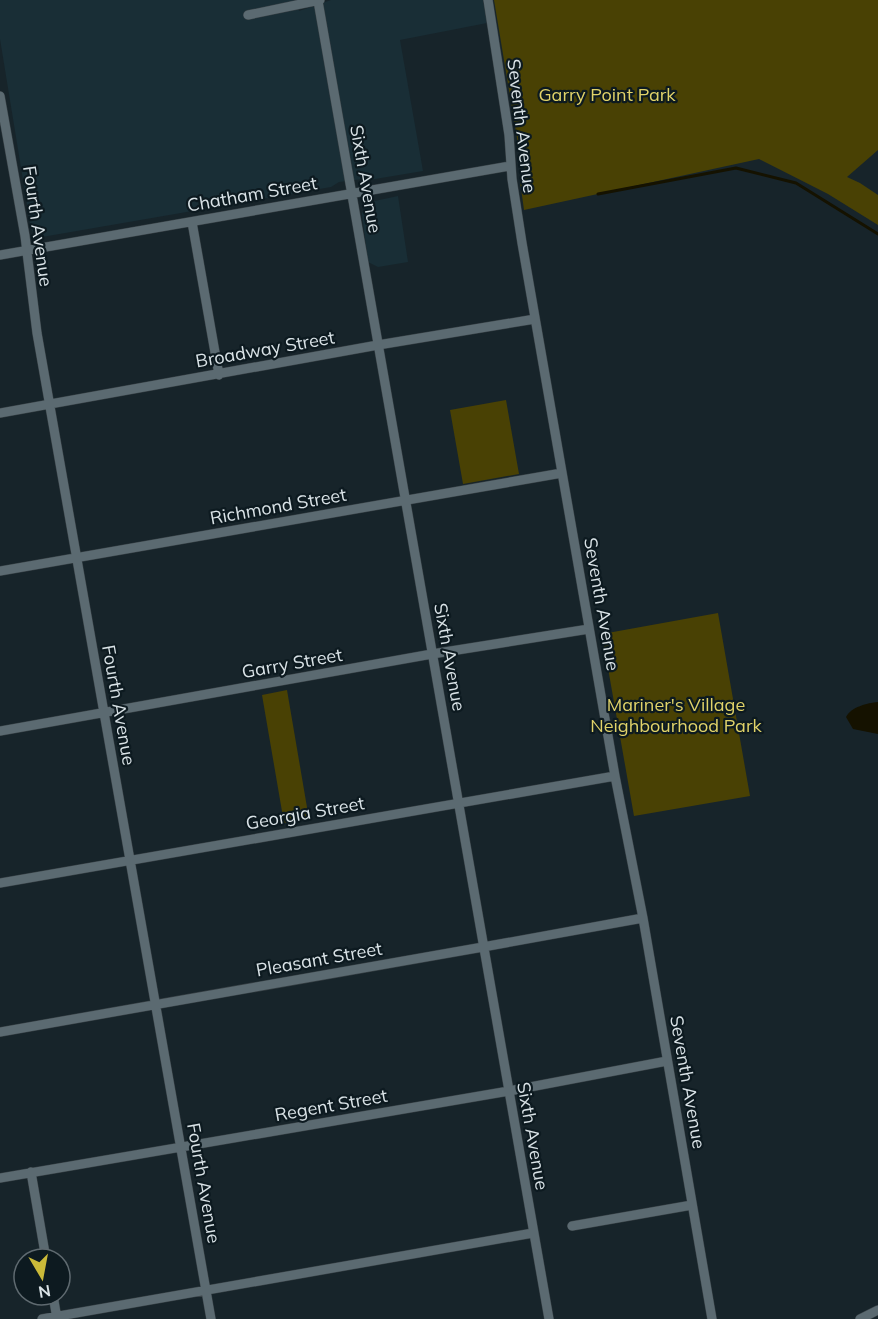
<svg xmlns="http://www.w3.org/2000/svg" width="878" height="1319" font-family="Mulish,sans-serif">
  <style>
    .built { fill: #192e36 }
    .green { fill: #494104 }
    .water { fill: #151200 }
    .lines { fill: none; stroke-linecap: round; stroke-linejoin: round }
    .stream { stroke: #151200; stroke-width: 3 }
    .minor-casing { stroke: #374045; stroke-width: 10 }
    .minor { stroke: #5b6a71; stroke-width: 9 }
    .labels { text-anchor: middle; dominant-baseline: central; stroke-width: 4.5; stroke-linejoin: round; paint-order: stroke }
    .park-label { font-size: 18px; fill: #e1d369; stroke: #0d1a20 }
    .street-label { font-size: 18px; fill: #dae3e7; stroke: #0d1a20 }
  </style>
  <rect width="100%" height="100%" fill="#17242a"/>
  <path class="built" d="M 0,0 L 297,0 L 299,11 L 331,0 L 483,0 L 487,23 L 400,40 L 423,171 L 369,180 L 363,179 L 339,182 L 331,187 L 42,237 L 36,236 L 31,229 L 0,39 Z
    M 398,196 L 408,262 L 378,267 L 368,262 L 362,214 L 364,208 L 370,202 Z"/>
  <path class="green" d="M 494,0 L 878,0 L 878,150 L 847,177 L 860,183 L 878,195 L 878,225 L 828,194 L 759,159 L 524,210 L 520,181 L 521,177 L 525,173 L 522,151 L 518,144 Z
    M 506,400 L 519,474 L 463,484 L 450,410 Z
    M 718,613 L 750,796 L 634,816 L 602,634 Z
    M 287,690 L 309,819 L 284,823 L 262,695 Z"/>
  <path class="water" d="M 878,702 L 878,734 L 853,729 L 846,717 C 851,707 867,703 878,702 Z"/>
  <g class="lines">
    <path class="stream" d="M 598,194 L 736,168 L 796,183 L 878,234"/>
    <g class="minor-casing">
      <path id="minor" d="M 488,0 L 509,135 L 512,179 L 522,243 L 615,776 L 643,918 L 712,1319
        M 318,1 L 549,1319
        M 248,15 L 320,0
        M 0,96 L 25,236 L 37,333 L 211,1319
        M 192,222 L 219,375
        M 0,255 L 510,166
        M 0,413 L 378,345 L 535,319
        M 0,571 L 562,473
        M 0,731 L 432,654 L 589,629
        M 0,883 L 615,776
        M 0,1032 L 483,947 L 643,918
        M 31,1172 L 46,1259
        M 0,1178 L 509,1091 L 667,1061
        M 572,1226 L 692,1205
        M 53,1295 L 57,1319
        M 42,1319 L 533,1233
        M 860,1319 L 878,1310"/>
    </g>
    <use href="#minor" class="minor"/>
  </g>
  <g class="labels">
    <g class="park-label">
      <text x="607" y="94">Garry Point Park</text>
      <text x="676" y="704">Mariner's Village<tspan x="676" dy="21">Neighbourhood Park</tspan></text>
    </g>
    <g class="street-label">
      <text transform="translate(522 126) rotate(83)">Seventh Avenue</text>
      <text transform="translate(366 179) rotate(80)">Sixth Avenue</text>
      <text transform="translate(252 194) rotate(-10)">Chatham Street</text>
      <text transform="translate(38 226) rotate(82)">Fourth Avenue</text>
      <text transform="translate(265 349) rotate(-10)">Broadway Street</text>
      <text transform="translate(278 506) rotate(-10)">Richmond Street</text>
      <text transform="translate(602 604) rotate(80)">Seventh Avenue</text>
      <text transform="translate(450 657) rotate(80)">Sixth Avenue</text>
      <text transform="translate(292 663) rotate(-10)">Garry Street</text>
      <text transform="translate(119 705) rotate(80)">Fourth Avenue</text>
      <text transform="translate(305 813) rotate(-10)">Georgia Street</text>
      <text transform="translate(319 959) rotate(-10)">Pleasant Street</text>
      <text transform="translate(688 1082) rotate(80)">Seventh Avenue</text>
      <text transform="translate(331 1105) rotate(-10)">Regent Street</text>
      <text transform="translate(533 1136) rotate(80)">Sixth Avenue</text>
      <text transform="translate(204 1183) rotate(80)">Fourth Avenue</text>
    </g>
  </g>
  <g transform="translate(42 1277) rotate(170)"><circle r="28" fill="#0d1a20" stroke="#5f6a70" stroke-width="1.5"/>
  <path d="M0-4.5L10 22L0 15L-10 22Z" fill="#cbba39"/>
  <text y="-9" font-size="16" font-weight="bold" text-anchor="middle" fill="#dae3e7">N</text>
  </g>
</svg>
